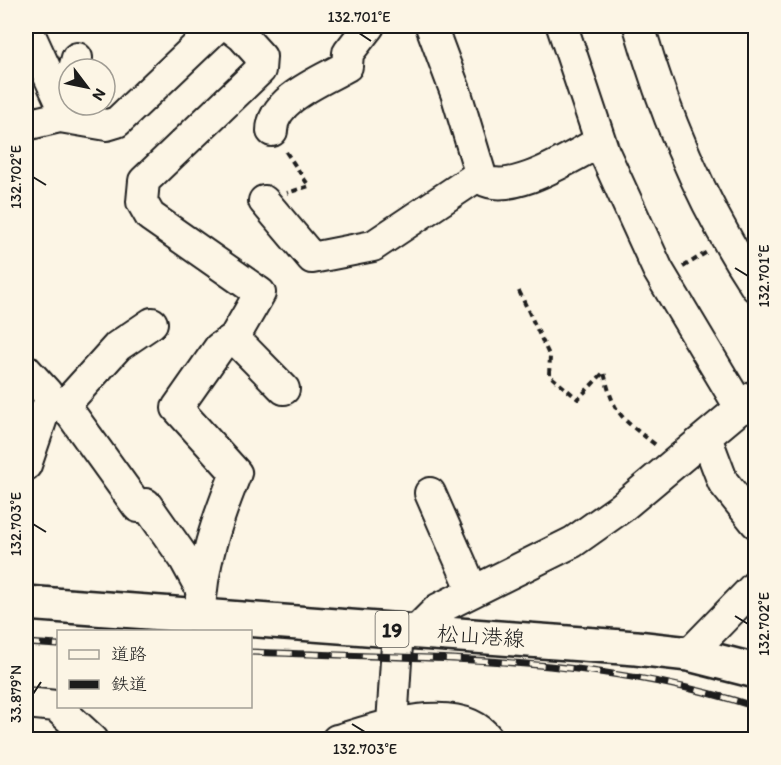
<svg xmlns="http://www.w3.org/2000/svg" width="781" height="765" font-family="Itim,'Klee One',sans-serif">
  <style>
    .lines { fill: none; stroke-linecap: round; stroke-linejoin: round }
    .minor-casing { stroke: #1c1c1c; stroke-width: 34 }
    .major-casing { stroke: #1c1c1c; stroke-width: 38 }
    .path { stroke: #1c1c1c; stroke-width: 4; stroke-dasharray: 6 4.5; stroke-linecap: butt }
    .minor { stroke: #fcf5e5; stroke-width: 30 }
    .major { stroke: #fcf5e5; stroke-width: 33 }
    .rail-casing { stroke: #1c1c1c; stroke-width: 7 }
    .rail { stroke: #fcf5e5; stroke-width: 4.5; stroke-dasharray: 14; stroke-linecap: butt }
    .ticks { fill: none; stroke: #1c1c1c; stroke-width: 2 }
    .labels { text-anchor: middle; dominant-baseline: central; stroke-width: 5; stroke-linejoin: round; paint-order: stroke }
    .shield { fill: #fcf5e5; stroke: #5f5d58; stroke-width: 1.5 }
    .shield-label { font-size: 21px; font-weight: bold; fill: #1c1c1c }
    .street-label { font-size: 22px; fill: #1c1c1c; stroke: #fcf5e5 }
    .neatline { fill: none; stroke: #1c1c1c; stroke-width: 2 }
    .ticks-label { font-size: 15px; text-anchor: middle; fill: #1c1c1c }
  </style>
  <rect width="100%" height="100%" fill="#fcf5e5"/>
  <filter id="ink" filterUnits="userSpaceOnUse"><feTurbulence type="fractalNoise" baseFrequency=".0167" numOctaves="2"/><feDisplacementMap in="SourceGraphic" scale="12" xChannelSelector="R" yChannelSelector="G"/><feConvolveMatrix kernelMatrix="1 2 1 2 8 2 1 2 1" color-interpolation-filters="sRGB"/></filter>
  <g filter="url(#ink)">
    <g class="lines">
      <g class="minor-casing">
        <path id="minor" d="M 26,26 L 63,107
          M 431,26 L 456,93 L 482,179 C 511,197 572,156 600,142
          M 562,26 L 604,152 L 658,270 L 741,409
          M 639,26 C 665,116 704,208 756,287
          M 74,69 L 77,58
          M 26,125 L 60,117 L 107,125 L 117,122 L 218,26
          M 272,131 C 272,99 323,80 347,66 L 348,53 L 369,26
          M 264,201 L 312,258 L 373,246 L 479,175
          M 152,323 L 118,346 L 71,398 L 66,407 L 138,507 L 146,504 L 184,558 L 201,589
          M 234,338 L 284,389
          M 26,370 L 47,393 L 50,404 L 66,407
          M 706,437 L 723,482 L 756,523
          M 26,465 L 44,412 L 50,404
          M 430,493 L 473,591
          M 200,615 C 201,565 217,520 236,473 L 177,408 L 219,348 L 234,338 L 260,293 L 150,216 L 142,202 L 144,181 L 260,70 L 261,57 L 242,36 L 229,26
          M 416,631 L 438,609 L 573,542 L 621,508 L 756,395
          M 689,654 L 756,585
          M 26,703 L 56,706 L 93,740
          M 337,740 C 377,729 459,698 489,740
          M 391,740 L 398,629"/>
      </g>
      <g class="major-casing">
        <path id="major" d="M 26,603 L 636,648 L 689,654 L 756,671"/>
      </g>
      <path class="path" d="M 286,152 L 309,186 L 287,193
        M 683,267 L 707,252
        M 519,291 L 550,357 L 549,375 L 578,399 L 604,372 C 614,417 623,419 657,446"/>
      <use href="#minor" class="minor"/>
      <use href="#major" class="major"/>
      <g class="rail-casing">
        <path id="rail" d="M 26,643 L 58,645
          M 250,652 C 418,659 594,654 756,707"/>
      </g>
      <use href="#rail" class="rail"/>
    </g>
  </g>
  <path class="ticks" d="M 359,33 L 371,41M 33,177 L 46,185M 735,268 L 748,276M 33,524 L 46,532M 735,616 L 748,624M 33,694 L 41,682M 352,724 L 365,732"/>
  <g class="labels">
    <rect class="shield" x="375.5" y="611" width="33" height="36" rx="4.5"/>
    <g class="shield-label">
      <text x="392" y="629">19</text>
    </g>
    <g class="street-label">
      <text transform="translate(481 636) rotate(4)">松山港線</text>
    </g>
  </g>
  <rect width="781" height="765" fill="none" stroke="#fcf5e5" stroke-width="66"/>
  <rect x="57" y="630" width="195" height="78" fill="#fcf5e5" stroke="#a29e95" stroke-width="1.5"/>
  <rect x="69" y="650" width="30" height="9" fill="#fcf5e5" stroke="#a29e95" stroke-width="1.5"/>
  <text x="111" y="660" font-size="18" fill="#1c1c1c">道路</text>
  <rect x="69" y="680" width="30" height="9" fill="#1c1c1c" stroke="#a29e95" stroke-width="1.5"/>
  <text x="111" y="690" font-size="18" fill="#1c1c1c">鉄道</text>
  <g transform="translate(87 87) rotate(122)"><circle r="28" fill="#fcf5e5" stroke="#a29e95" stroke-width="1.5"/>
  <path d="M0-4.5L10 22L0 15L-10 22Z" fill="#1c1c1c"/>
  <text y="-9" font-size="16" font-weight="bold" text-anchor="middle" fill="#1c1c1c">N</text>
  </g>
  <rect x="33" y="33" width="715" height="699" class="neatline"/>
  <g class="ticks-label">
    <text x="359" y="22">132.701°E</text>
    <text transform="translate(16 177) rotate(-90)" y="5">132.702°E</text>
    <text transform="translate(764 276) rotate(-90)" y="5">132.701°E</text>
    <text transform="translate(16 524) rotate(-90)" y="5">132.703°E</text>
    <text transform="translate(764 624) rotate(-90)" y="5">132.702°E</text>
    <text transform="translate(16 694) rotate(-90)" y="5">33.879°N</text>
    <text x="365" y="754">132.703°E</text>
  </g>
</svg>
